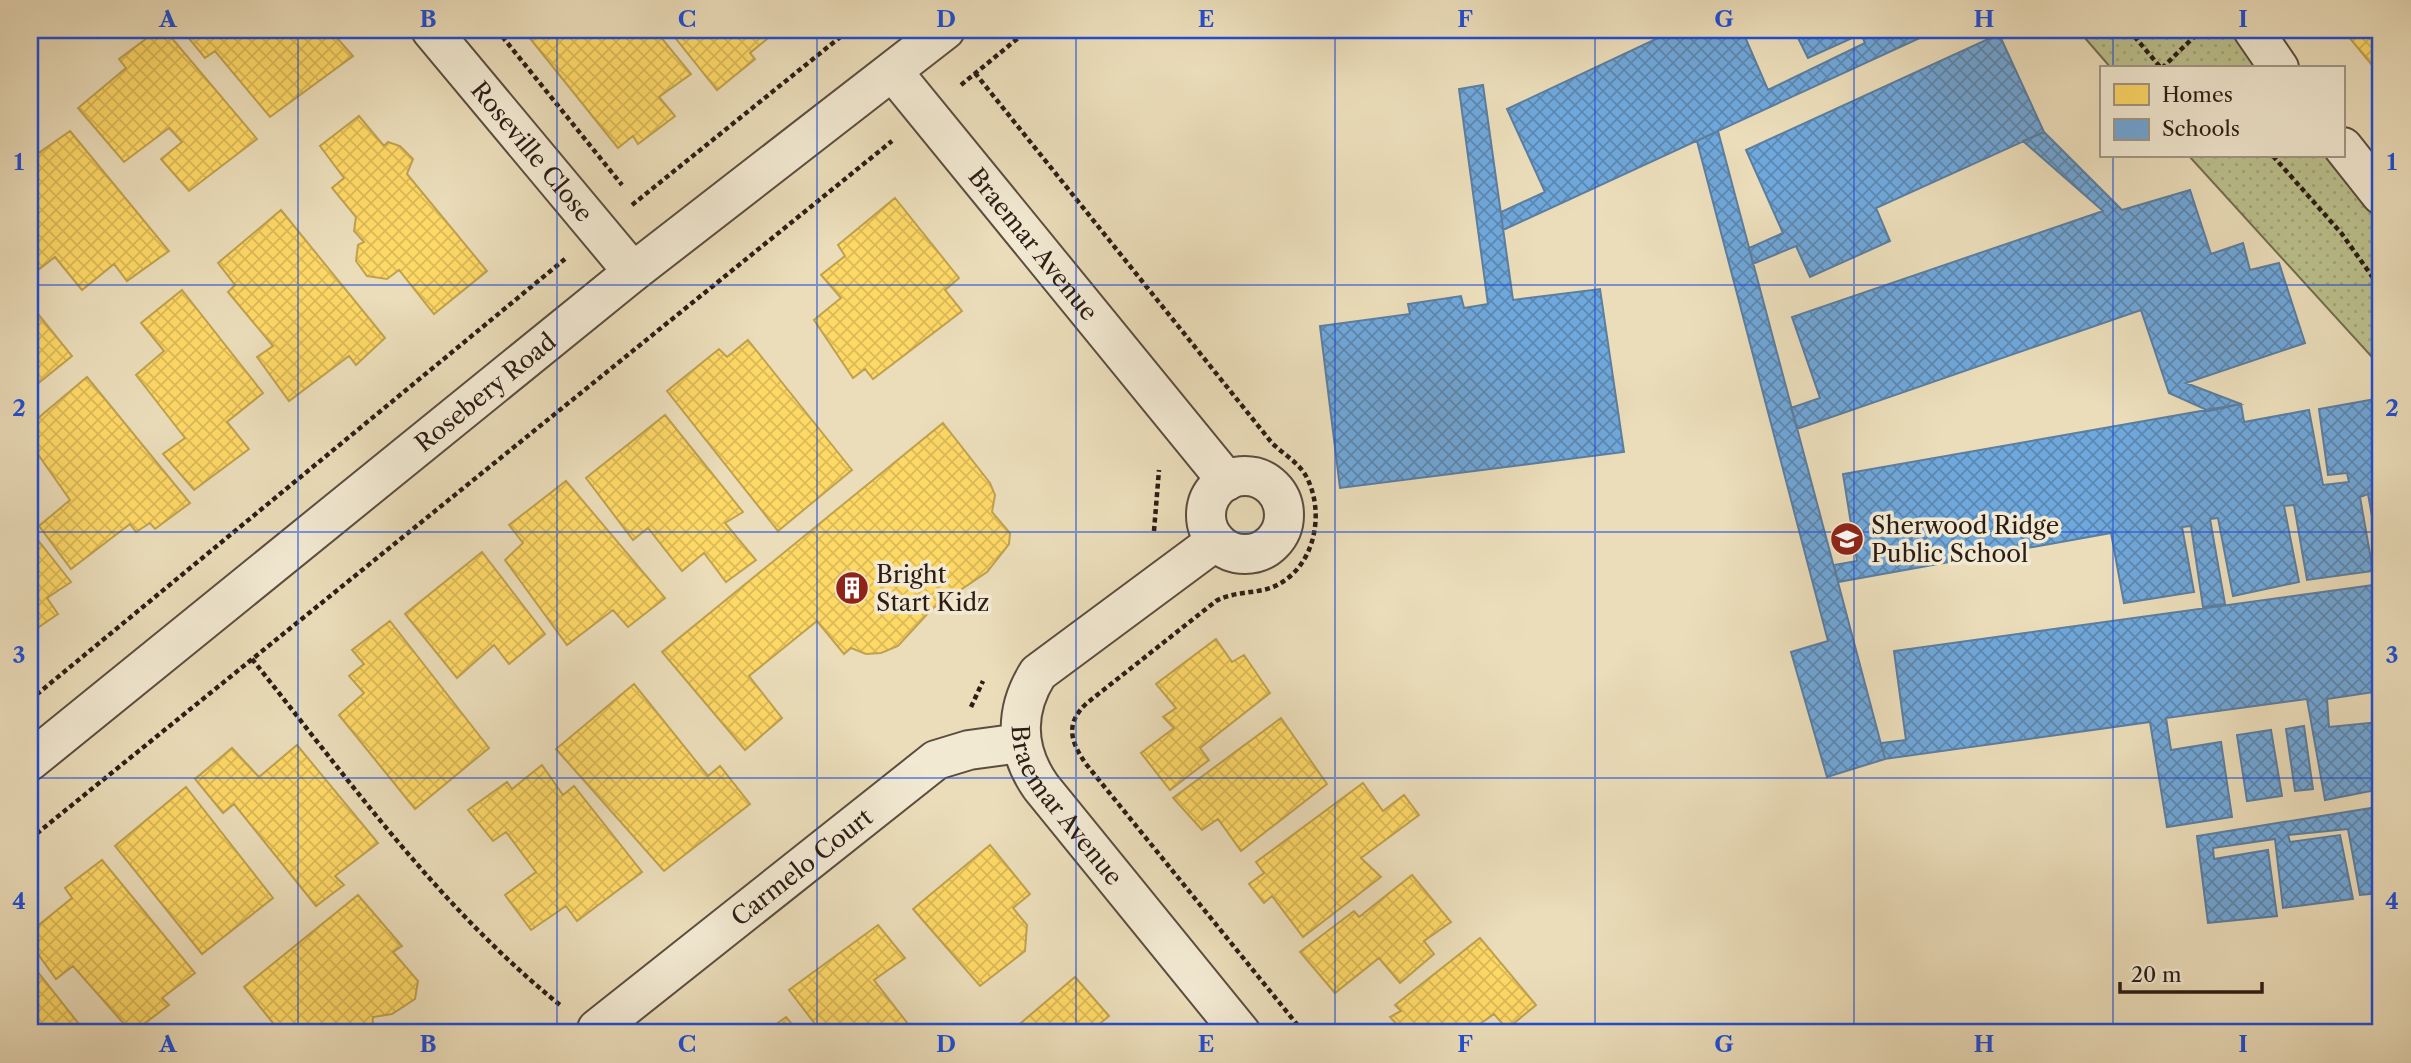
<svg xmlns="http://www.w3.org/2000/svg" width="2411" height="1063" font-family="'Libre Caslon Text',serif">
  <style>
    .park { fill: url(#park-dots); stroke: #736e52; stroke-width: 2 }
    .homes { fill: url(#homes-cross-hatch); stroke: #bfa14e; stroke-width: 2 }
    .schools { fill: url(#schools-cross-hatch); stroke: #5b7ea1; stroke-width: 2 }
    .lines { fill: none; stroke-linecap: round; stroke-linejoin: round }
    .minor-casing { stroke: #5b4d3f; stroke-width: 42 }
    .tertiary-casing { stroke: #5b4d3f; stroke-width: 42 }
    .path { stroke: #2b1d16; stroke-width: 4.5; stroke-dasharray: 5 3.5; stroke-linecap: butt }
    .minor { stroke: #f2e9d2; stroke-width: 38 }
    .tertiary { stroke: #f2e9d2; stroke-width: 38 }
    .grid { fill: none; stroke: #1d4ed8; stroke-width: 2; stroke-opacity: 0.55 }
    .labels { text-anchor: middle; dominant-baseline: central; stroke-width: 7; stroke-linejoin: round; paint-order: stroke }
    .street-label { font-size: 24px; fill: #2b1d16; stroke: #f2e9d2 }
    .poi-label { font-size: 24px; fill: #2b1d16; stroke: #f2e9d2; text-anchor: start }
    .neatline { fill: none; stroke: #1d4ed8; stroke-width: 2.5 }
    .grid-label { font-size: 23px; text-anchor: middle; font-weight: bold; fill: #1d4ed8 }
  </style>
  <defs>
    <pattern id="park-dots" width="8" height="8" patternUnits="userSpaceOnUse" patternTransform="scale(1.75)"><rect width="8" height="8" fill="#bbc08d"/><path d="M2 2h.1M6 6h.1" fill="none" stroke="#a1a579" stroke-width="1.8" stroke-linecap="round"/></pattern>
    <pattern id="homes-cross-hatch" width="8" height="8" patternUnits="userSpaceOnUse" patternTransform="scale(1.75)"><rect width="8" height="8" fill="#ffd966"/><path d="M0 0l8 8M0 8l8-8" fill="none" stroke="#dbba58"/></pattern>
    <pattern id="schools-cross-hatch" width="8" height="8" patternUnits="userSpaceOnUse" patternTransform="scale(1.75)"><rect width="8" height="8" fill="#6fa8dc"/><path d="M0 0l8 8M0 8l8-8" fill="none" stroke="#5b88b1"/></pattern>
  </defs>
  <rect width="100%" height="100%" fill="#ebddba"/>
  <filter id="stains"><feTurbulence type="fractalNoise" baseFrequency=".00286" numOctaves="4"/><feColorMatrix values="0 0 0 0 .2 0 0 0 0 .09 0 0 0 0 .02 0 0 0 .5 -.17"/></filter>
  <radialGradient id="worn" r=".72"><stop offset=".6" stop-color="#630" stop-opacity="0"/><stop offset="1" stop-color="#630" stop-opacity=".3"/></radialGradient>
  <path class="park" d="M 2078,30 L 2253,30 L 2279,68 L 2111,68 Z
    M 2189,156 L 2343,156 L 2381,195 L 2381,367 Z"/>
  <path class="homes" d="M 158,30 L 165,30 L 257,139 L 189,191 L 161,159 L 182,142 L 169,128 L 124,162 L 78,108 L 126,68 L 119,59 Z
    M 182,30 L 330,30 L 353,56 L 270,117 L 215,51 L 205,58 Z
    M 536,30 L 655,30 L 691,74 L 659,97 L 675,116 L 638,144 L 633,136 L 618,148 L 528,36 Z
    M 669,30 L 778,30 L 750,53 L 755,59 L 717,90 Z
    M 2343,30 L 2381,30 L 2381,76 Z
    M 359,116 L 384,146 L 388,142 L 400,146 L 413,159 L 407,174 L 487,271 L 434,314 L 399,270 L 387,279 L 367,276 L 356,261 L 358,245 L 364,242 L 354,231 L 356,217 L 332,188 L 344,178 L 320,146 Z
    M 70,131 L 169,251 L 127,281 L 114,264 L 82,290 L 55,257 L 38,270 L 30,260 L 30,159 Z
    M 895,198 L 959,278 L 945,290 L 962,311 L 873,379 L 865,369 L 853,378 L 814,320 L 841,298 L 821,275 L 845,256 L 838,245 Z
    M 281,210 L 385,338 L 356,365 L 349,356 L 289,401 L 257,357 L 273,346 L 228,292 L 235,285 L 218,263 Z
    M 182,290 L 263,393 L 227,422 L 249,449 L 194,490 L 163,454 L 185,438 L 136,375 L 164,351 L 141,323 Z
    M 30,304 L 72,356 L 30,390 Z
    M 748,340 L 852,470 L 778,531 L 667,391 L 719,349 L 727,357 Z
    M 87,377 L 190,503 L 155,529 L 150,523 L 136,532 L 130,524 L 71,569 L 39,526 L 70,500 L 30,443 L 31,424 Z
    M 665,415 L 743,512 L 725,523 L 756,560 L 726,582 L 704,553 L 682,571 L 648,528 L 633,540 L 586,478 Z
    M 943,423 L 990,483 L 995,495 L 992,512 L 1010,533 L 1009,544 L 987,572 L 931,610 L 898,646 L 881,653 L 866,654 L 851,648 L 844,654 L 817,621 L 749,676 L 782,718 L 745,750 L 662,652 Z
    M 566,481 L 665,598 L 628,627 L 613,610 L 567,645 L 505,560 L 523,543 L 509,525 Z
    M 30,530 L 71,582 L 47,598 L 58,614 L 30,633 Z
    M 482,552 L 545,634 L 509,664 L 494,645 L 457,678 L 405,614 Z
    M 390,621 L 489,748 L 415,809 L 339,715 L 364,693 L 349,676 L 364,664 L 352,650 Z
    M 1216,639 L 1232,662 L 1244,655 L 1270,693 L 1200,748 L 1209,760 L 1170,790 L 1141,753 L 1174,728 L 1163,717 L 1176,708 L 1156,684 Z
    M 634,684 L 708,776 L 720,766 L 750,804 L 664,871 L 556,749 Z
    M 1281,718 L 1327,784 L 1241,851 L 1218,819 L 1202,830 L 1173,798 Z
    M 297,745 L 378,843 L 335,876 L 344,885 L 316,906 L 234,804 L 223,813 L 195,779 L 232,748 L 259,777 Z
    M 542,765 L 563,795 L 574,786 L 642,872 L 577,921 L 566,906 L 531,930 L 505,895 L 536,872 L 506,832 L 493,841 L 468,810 L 507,782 L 512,789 Z
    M 1363,783 L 1383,811 L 1404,795 L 1419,815 L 1361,858 L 1381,877 L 1303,937 L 1272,896 L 1264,903 L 1249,884 L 1264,873 L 1256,862 Z
    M 186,787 L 273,898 L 202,954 L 115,846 Z
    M 990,845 L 1030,894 L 1013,908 L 1027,925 L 1025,951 L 980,986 L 913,909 Z
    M 102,860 L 195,973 L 162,998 L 169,1005 L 132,1033 L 73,966 L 56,979 L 30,943 L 30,932 L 72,898 L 65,888 Z
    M 1412,875 L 1451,922 L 1424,941 L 1434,954 L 1400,983 L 1379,958 L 1335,993 L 1300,952 L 1354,911 L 1359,917 Z
    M 358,895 L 402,946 L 393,952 L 418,981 L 415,999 L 392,1014 L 373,1017 L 372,1033 L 281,1033 L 244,987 Z
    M 878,925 L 905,958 L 874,980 L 915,1033 L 822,1033 L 789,990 Z
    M 1480,938 L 1536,1005 L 1507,1029 L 1494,1014 L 1467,1033 L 1405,1033 L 1390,1017 L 1401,1011 L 1395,1005 Z
    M 30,962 L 86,1033 L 30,1033 Z
    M 1075,977 L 1109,1016 L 1097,1026 L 1103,1033 L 1009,1033 Z
    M 786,1017 L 799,1033 L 764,1033 Z
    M 1531,1024 L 1538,1033 L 1520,1033 Z"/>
  <path class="schools" d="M 1675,30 L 1742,30 L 1768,90 L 1865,43 L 1861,34 L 1808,58 L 1794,30 L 1873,30 L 1877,38 L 1894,30 L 1937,30 L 1503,230 L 1501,212 L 1545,192 L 1507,109 Z
    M 1999,34 L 2044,132 L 1876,208 L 1890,241 L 1810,277 L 1796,246 L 1753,264 L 1749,248 L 1783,233 L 1746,150 Z
    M 1483,85 L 1513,300 L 1600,289 L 1624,452 L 1340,488 L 1320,326 L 1410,314 L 1408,304 L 1461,296 L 1464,308 L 1488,304 L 1459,89 Z
    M 1718,131 L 1885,759 L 1827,777 L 1791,652 L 1828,641 L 1697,141 Z
    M 2044,132 L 2122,210 L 2190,190 L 2211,254 L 2243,243 L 2250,270 L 2279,263 L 2305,343 L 2186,383 L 2241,404 L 2209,411 L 2169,393 L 2141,310 L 1797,429 L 1791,408 L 1820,398 L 1792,317 L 2103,211 L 2023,141 Z
    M 2381,398 L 2381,567 L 2368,494 L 2360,497 L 2373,571 L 2307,580 L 2294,505 L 2284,506 L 2299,582 L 2233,596 L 2218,518 L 2210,519 L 2225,604 L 2203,607 L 2191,526 L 2182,527 L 2194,592 L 2124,603 L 2111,533 L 1838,582 L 1834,565 L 1857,561 L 1843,474 L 2241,404 L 2244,422 L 2309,410 L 2323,485 L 2349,482 L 2347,473 L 2328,475 L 2319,409 Z
    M 2381,584 L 2381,691 L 2327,699 L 2329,727 L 2379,722 L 2381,789 L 2325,800 L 2307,699 L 2166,718 L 2171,750 L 2221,742 L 2232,817 L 2167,827 L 2150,722 L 1885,759 L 1881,743 L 1906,740 L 1894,651 Z
    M 2304,726 L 2313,789 L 2295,791 L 2286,729 Z
    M 2271,730 L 2282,796 L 2247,801 L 2237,735 Z
    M 2381,803 L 2381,893 L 2360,895 L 2348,829 L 2288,835 L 2290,842 L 2340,835 L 2353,899 L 2283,908 L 2275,839 L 2213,848 L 2214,859 L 2268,850 L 2277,916 L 2208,923 L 2197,836 L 2377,807 Z"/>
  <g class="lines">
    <g class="minor-casing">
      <g id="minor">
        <path id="s1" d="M 431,30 L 633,272"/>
        <path d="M 2253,30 L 2279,68"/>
        <path id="s2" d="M 893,72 L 1227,481"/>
        <path d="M 2343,147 L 2381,195"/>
        <circle cx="1245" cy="515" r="39"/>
        <path id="s3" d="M 1216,541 L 1038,673 C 1014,711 1015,750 1041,787 L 1241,1033"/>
        <path id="s4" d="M 597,1029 L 936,760 L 969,750 L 1021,743"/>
      </g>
    </g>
    <g class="tertiary-casing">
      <g id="tertiary">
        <path id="s5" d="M 30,761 L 633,272 L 945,30"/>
      </g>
    </g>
    <path class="path" d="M 497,30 L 622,185
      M 2129,30 L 2161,68
      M 2162,68 L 2201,30
      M 975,73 L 1272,443 C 1283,454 1298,462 1306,476 C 1326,513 1315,569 1273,587 C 1255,594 1234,591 1216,601 L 1087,703 C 1065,723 1070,741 1086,764 L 1304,1033
      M 961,85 L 1028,30
      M 2273,156 L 2342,234 L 2381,289
      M 632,205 L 849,30
      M 1154,531 L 1159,470
      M 252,659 C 348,779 440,908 560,1005
      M 30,700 L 565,259
      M 971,707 L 983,681
      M 30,839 L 892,141"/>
    <use href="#minor" class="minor"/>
    <use href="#tertiary" class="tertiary"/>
  </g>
  <path class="grid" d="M 298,30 L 298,1033M 557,30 L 557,1033M 817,30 L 817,1033M 1076,30 L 1076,1033M 1335,30 L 1335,1033M 1595,30 L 1595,1033M 1854,30 L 1854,1033M 2113,30 L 2113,68M 2113,156 L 2113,1033M 30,285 L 2381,285M 30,532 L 2381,532M 30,778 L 2381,778"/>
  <defs>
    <g id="school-disc" transform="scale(1.75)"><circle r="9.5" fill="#8f2418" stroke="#f2e9d2"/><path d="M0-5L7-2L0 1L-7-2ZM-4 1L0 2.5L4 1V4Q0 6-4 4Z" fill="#fff"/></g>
    <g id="building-disc" transform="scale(1.75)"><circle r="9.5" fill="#8f2418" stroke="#f2e9d2"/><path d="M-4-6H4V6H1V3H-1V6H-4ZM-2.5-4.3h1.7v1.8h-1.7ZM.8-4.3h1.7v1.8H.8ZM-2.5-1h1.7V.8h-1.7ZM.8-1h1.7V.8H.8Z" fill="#fff"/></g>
  </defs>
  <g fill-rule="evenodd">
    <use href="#school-disc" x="1847" y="539"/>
    <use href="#building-disc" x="852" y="588"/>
  </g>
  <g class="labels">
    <g class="street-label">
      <text stroke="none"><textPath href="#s1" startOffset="158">Roseville Close</textPath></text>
      <text stroke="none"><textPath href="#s2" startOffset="222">Braemar Avenue</textPath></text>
      <text stroke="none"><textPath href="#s5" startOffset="586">Rosebery Road</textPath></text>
      <text stroke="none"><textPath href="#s3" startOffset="371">Braemar Avenue</textPath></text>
      <text stroke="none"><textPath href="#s4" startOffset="261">Carmelo Court</textPath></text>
    </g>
    <g class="poi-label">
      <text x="1871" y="525">Sherwood Ridge<tspan x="1871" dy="28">Public School</tspan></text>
      <text x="876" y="574">Bright<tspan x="876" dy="28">Start Kidz</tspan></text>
    </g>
  </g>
  <rect width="2411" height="1063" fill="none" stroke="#ebddba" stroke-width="77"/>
  <rect x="2100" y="66" width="245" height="91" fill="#f2e9d2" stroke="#a29787" stroke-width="2"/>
  <rect x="2114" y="84" width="35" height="21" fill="#ffd966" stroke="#a29787" stroke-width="2"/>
  <text x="2162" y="102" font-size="21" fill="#2b1d16">Homes</text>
  <rect x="2114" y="119" width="35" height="21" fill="#6fa8dc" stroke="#a29787" stroke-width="2"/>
  <text x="2162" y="136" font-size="21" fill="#2b1d16">Schools</text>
  <path d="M2120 982v10h142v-10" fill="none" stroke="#2b1d16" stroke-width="3.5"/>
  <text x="2131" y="982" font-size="21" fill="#2b1d16" stroke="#f2e9d2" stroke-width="5" paint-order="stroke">20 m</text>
  <rect x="38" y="38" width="2334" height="986" class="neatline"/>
  <g class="grid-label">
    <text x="168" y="27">A</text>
    <text x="428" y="27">B</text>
    <text x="687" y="27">C</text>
    <text x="946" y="27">D</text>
    <text x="1206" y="27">E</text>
    <text x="1465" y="27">F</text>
    <text x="1724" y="27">G</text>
    <text x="1984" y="27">H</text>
    <text x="2243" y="27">I</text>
    <text x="19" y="170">1</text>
    <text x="2392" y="170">1</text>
    <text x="19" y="416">2</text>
    <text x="2392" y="416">2</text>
    <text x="19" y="663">3</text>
    <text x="2392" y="663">3</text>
    <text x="19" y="909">4</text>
    <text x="2392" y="909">4</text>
    <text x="168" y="1052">A</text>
    <text x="428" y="1052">B</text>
    <text x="687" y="1052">C</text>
    <text x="946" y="1052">D</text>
    <text x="1206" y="1052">E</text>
    <text x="1465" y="1052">F</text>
    <text x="1724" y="1052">G</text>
    <text x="1984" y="1052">H</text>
    <text x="2243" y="1052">I</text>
  </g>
  <rect width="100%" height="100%" filter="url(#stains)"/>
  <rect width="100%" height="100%" fill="url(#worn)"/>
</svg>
